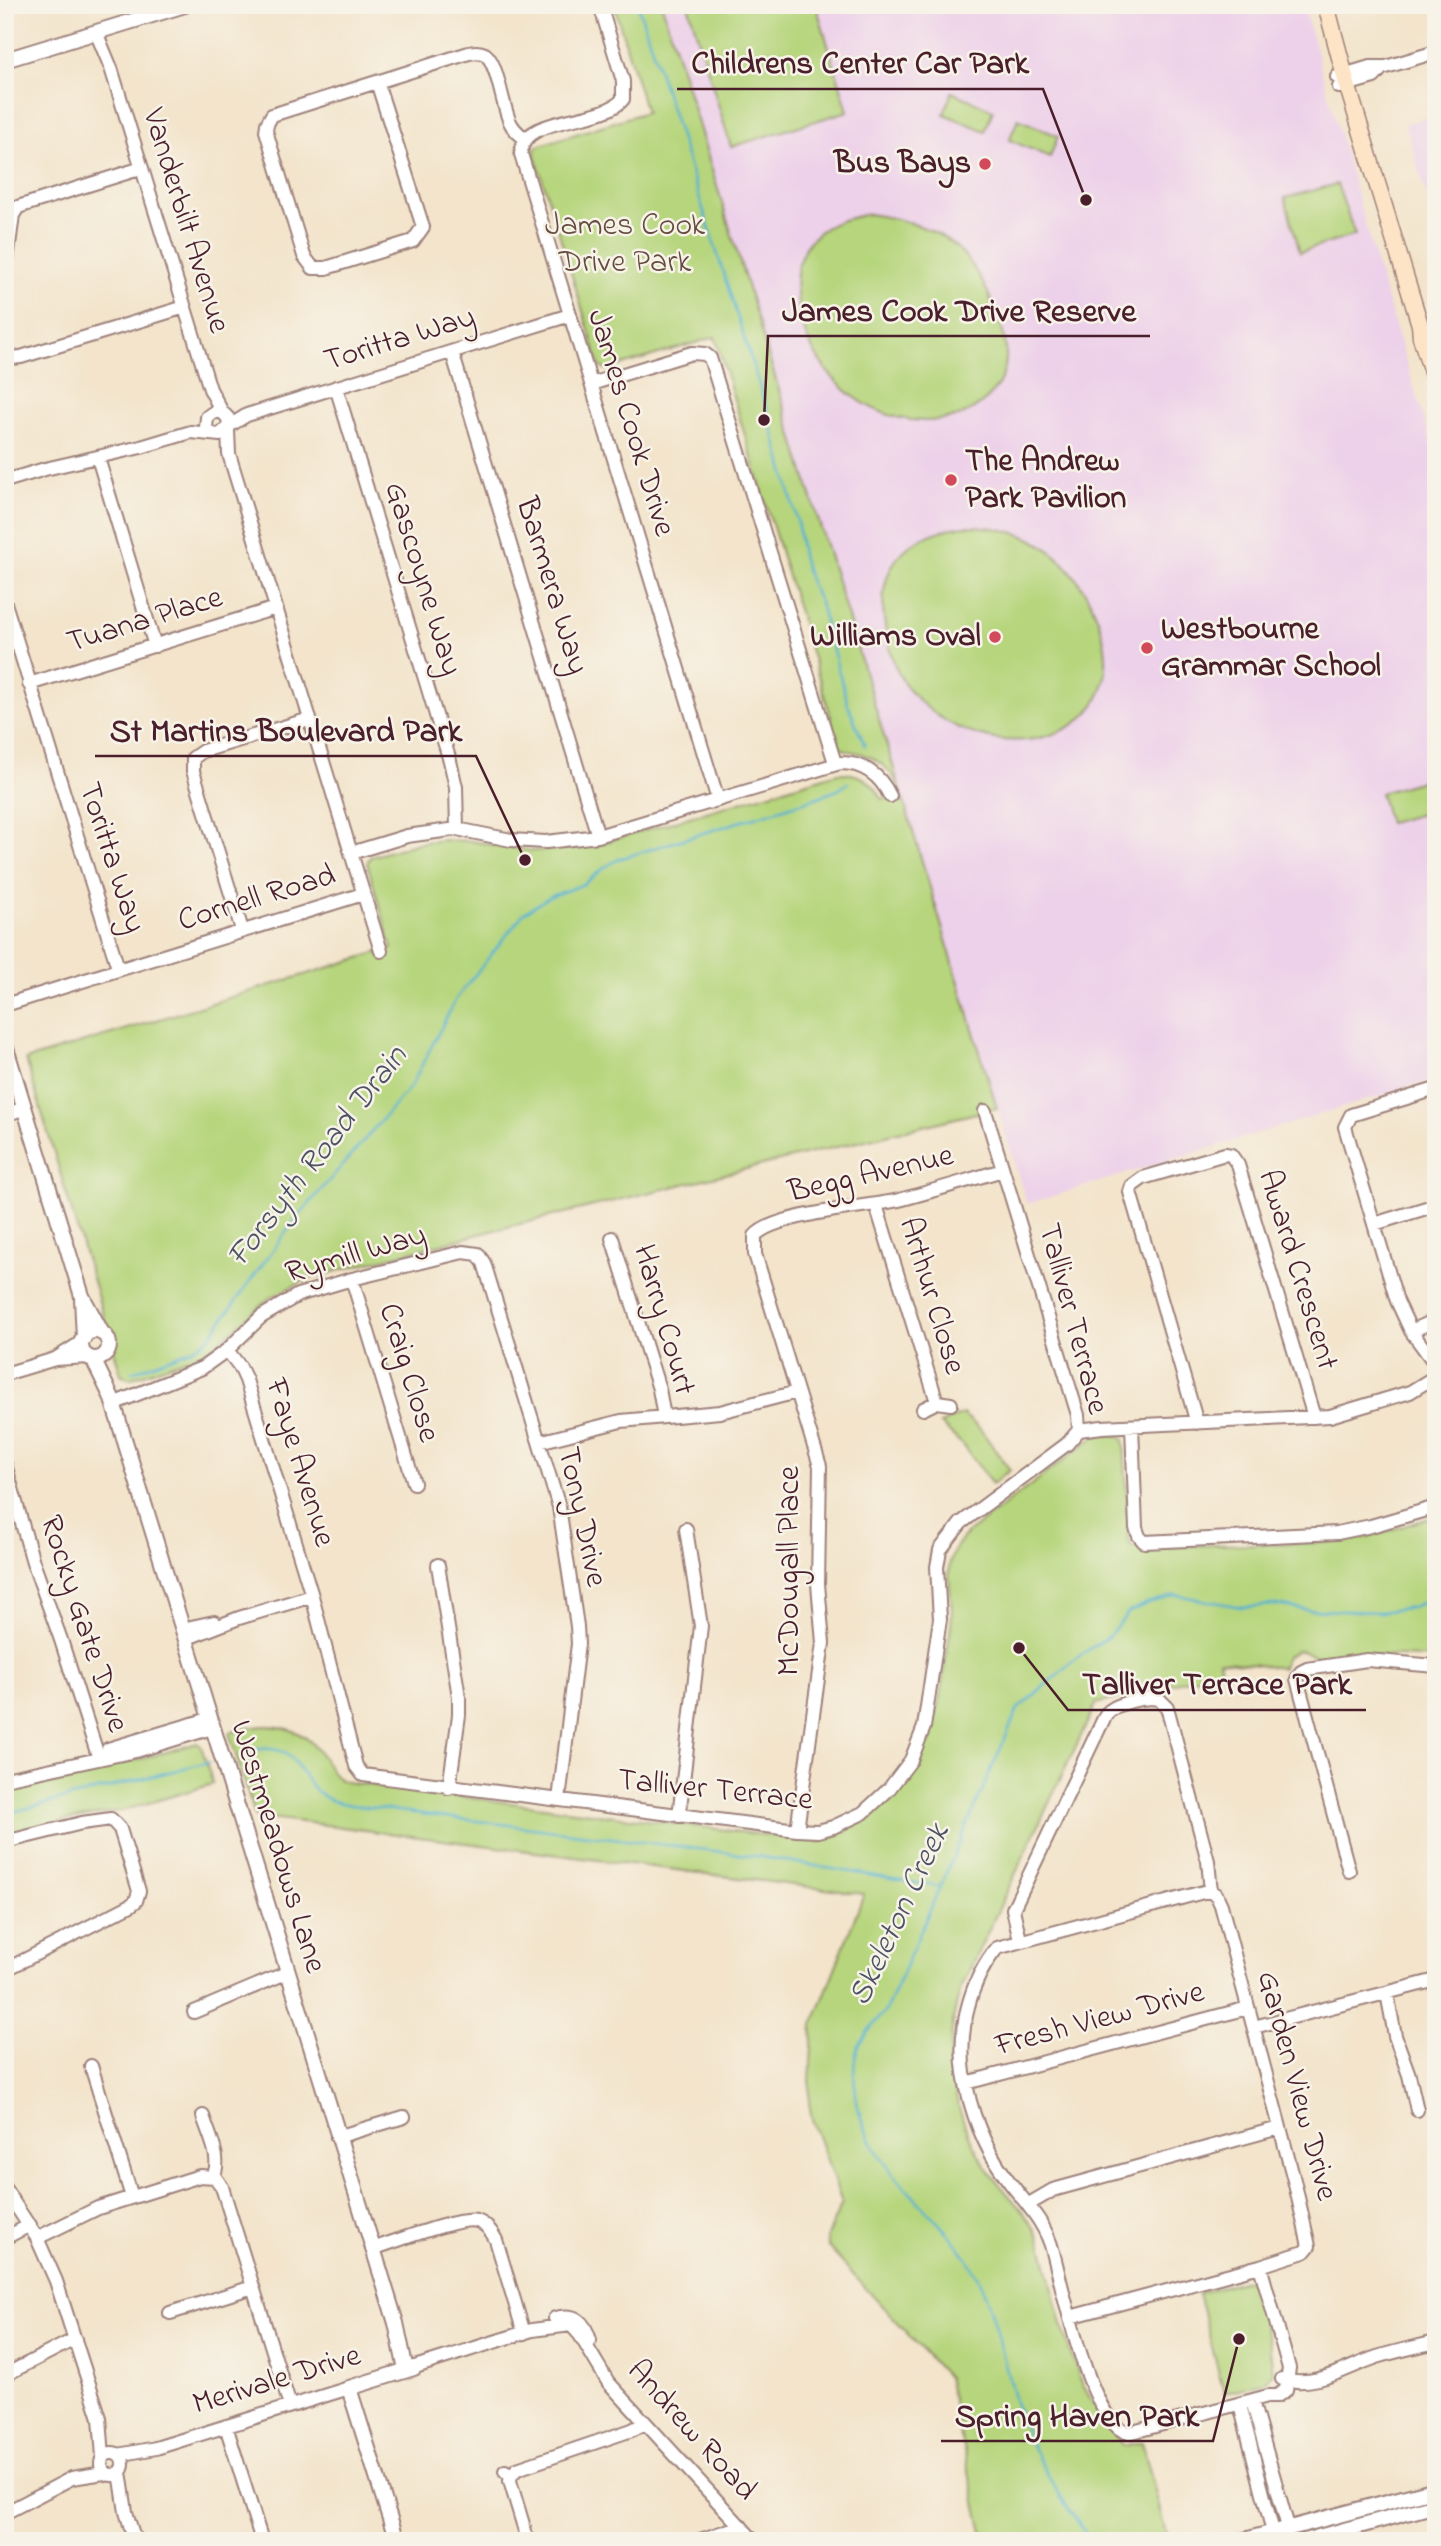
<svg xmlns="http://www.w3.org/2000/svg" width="1441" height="2546" font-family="'Indie Flower',sans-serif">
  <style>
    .built { fill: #edd0e9 }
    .green { fill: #b6d57c; stroke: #807a54; stroke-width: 2 }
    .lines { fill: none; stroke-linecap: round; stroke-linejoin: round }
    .stream { stroke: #51b0cf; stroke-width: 2.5 }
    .minor-casing { stroke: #9e827b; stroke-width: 16 }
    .tertiary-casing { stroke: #9e827b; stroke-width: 18 }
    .secondary-casing { stroke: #9e827b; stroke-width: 19 }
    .minor { stroke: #fff; stroke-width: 12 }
    .tertiary { stroke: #fff; stroke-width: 14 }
    .secondary { stroke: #fee4c6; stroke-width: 16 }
    .poi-dot { fill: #d1495b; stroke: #f7f3e8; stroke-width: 2.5 }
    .labels { text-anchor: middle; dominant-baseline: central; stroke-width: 5; stroke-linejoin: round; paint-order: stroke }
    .poi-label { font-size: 32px; font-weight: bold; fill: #4a1f2b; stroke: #f7f3e8; text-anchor: end }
    .street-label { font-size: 32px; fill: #4a1f2b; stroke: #f7f3e8 }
    .park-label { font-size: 32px; fill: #654c3f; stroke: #f7f3e8 }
    .water-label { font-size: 33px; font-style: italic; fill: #4c5264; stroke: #f7f3e8 }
    .leader { fill: none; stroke: #4a1f2b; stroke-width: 2.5 }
    .callout-dot { fill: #4a1f2b; stroke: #f7f3e8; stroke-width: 2.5 }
    .callout-label { font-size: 33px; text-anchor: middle; font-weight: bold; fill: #4a1f2b; stroke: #f7f3e8; stroke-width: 5; stroke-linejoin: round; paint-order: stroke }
  </style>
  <rect width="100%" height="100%" fill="#f7f3e8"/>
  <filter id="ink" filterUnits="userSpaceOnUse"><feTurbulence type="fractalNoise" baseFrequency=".0143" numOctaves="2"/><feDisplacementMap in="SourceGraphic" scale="14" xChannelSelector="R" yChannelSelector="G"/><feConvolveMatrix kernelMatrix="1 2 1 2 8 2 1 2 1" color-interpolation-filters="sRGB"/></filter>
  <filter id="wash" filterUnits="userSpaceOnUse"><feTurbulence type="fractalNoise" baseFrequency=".00686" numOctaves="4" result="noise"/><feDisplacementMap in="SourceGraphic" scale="28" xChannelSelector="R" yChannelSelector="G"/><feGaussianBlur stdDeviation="1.57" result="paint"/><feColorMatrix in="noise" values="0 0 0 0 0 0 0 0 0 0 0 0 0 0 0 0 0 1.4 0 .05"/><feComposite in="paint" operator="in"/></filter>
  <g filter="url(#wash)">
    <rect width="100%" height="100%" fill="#f3e4cb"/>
    <path class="built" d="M 662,5 L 1303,5 L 1383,287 L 1436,458 L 1436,1079 L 1027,1204 Z
      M 1436,114 L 1436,226 L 1405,124 Z"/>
    <path class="green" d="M 614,5 L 662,5 L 997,1108 L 495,1230 L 310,1278 L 271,1297 L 217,1343 L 195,1356 L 130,1379 L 121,1374 L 26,1060 L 392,948 L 367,863 L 370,857 L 418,843 L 442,840 L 470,841 L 533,851 L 585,848 L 838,773 C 859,772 873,780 882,799 L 901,793 C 895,774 881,760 862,754 C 853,751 847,752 840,747 L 715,337 L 606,370 L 600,367 L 534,152 L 537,146 L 646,112 Z
      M 688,5 L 816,5 L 848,111 L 731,147 Z
      M 952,92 L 993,110 L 985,131 L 944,114 Z
      M 1018,119 L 1058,136 L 1050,157 L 1009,140 Z
      M 1337,184 L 1355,235 L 1300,252 L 1285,198 Z
      M 868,214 C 898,218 933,226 956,247 C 981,269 1012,333 1005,367 C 1000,391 978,411 955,417 C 877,438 802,372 797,295 C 795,274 798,251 815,236 C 829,222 849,218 868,214 Z
      M 964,526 C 996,526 1028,532 1053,553 C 1101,594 1137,691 1067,728 C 1013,757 942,733 906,686 C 896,672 890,653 887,637 C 873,571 898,536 964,526 Z
      M 1429,779 L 1436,800 L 1436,810 L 1389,823 L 1380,793 Z
      M 963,1414 L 980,1429 L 1010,1470 L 992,1484 L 963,1445 L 940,1424 Z
      M 1097,1435 L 1120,1436 L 1124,1440 L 1129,1541 L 1132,1547 L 1341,1542 L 1368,1537 L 1436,1516 L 1436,1658 L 1361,1654 L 1321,1658 L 1298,1650 L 1286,1657 L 1282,1668 L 1219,1660 L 1221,1671 L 1096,1704 L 961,1988 C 941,2050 951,2113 987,2168 C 1004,2193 1028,2212 1041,2241 C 1054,2289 1063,2342 1084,2387 C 1095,2408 1108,2427 1123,2446 L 1142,2442 L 1168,2541 L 985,2541 L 947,2377 L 828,2247 L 827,2236 L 842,2203 L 812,2119 L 809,2103 L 813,2025 L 864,1894 L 255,1816 L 229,1733 C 263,1722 298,1721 320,1753 C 329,1765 331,1777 345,1782 L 821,1842 C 908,1807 933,1757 944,1669 C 947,1650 952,1629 952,1610 C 950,1575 940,1559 970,1531 Z
      M 197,1743 L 201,1746 L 213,1784 L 125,1810 L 62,1821 L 5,1835 L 5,1789 L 145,1758 Z
      M 1246,2280 L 1254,2284 L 1269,2343 L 1273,2372 L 1265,2382 L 1224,2393 L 1198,2293 Z"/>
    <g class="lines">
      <path class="stream" d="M 638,5 L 771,422 L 797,520 L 802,555 L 809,580 L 820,603 L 848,705 L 865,746
        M 132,1372 L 191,1350 L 209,1338 L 295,1220 L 411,1086 L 456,999 L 524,913 L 549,897 L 584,884 L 605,867 L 619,859 L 807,801 L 838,790 L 848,783
        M 247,1751 C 298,1740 292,1770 320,1794 C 329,1801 340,1803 351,1805 L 762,1857 L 940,1887
        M 5,1814 L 208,1762
        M 1091,2541 C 1062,2501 1034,2458 1018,2411 C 1003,2366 998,2317 976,2274 C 948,2219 888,2186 864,2126 C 856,2107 849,2061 860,2043 C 867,2031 877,2021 886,2010 L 1018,1709 L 1075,1659 L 1108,1637 L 1129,1612 L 1148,1603 L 1176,1595 L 1241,1607 L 1276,1605 L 1308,1610 L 1381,1612 L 1412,1607 L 1436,1597"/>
    </g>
  </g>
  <g filter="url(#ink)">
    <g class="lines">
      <g class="minor-casing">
        <path id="minor" d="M 600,5 L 623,81 L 623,99 C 603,125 521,114 521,154 L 718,800
          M 96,32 L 111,68 L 210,389 L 222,412
          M 1337,77 L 1370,67 L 1386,67 L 1436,52
          M 377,82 L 423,227 L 413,241 L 326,268 L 313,268 L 304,256 L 266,131 L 267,124 L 272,115 L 469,53 C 474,52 479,51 485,54 C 498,63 502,106 510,122 C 513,129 518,133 524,138
          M 1339,87 L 1374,77 L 1382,68
          M 5,275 L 13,215 L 18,207 L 142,168
          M 452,352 L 598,836
          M 5,355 L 11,358 L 21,357 L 185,307
          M 591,384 L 692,353 L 705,354 L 710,358 L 835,763
          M 336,387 L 450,761 L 456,787 L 457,829
          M 229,426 L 247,415 L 570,315
          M 228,430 L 229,454 L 381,951
          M 98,458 L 155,646
          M 5,481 L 45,469 L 141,447 L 191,432 L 220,435 L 229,426 L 228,418 L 222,412 L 214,412 L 207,417 L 206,428 L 211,434
          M 5,603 L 118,968
          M 29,684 L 276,608
          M 351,853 L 407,836 L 457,829 L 511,840 L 546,842 L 598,836 L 840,763 C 864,763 880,775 890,796
          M 242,930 L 193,771 L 193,758 L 203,751 L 310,719
          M 5,1005 L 363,894
          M 1436,1089 L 1351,1115 L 1345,1127 L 1397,1301 L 1411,1331 L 1436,1365
          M 5,1115 L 25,1108
          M 876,1205 L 937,1402
          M 1374,1224 L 1436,1205
          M 612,1238 L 659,1389 L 664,1417
          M 352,1279 L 414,1483
          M 1411,1331 L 1436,1320
          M 227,1350 L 240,1367 L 246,1380 L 312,1596 L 356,1766 L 363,1775 L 797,1830 L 818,1831 L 833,1827 L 863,1813 L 889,1789 L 911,1760 L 924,1727 L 940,1619 L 937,1567 L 940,1550 L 961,1523 L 1067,1444 L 1079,1430 L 1078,1415 L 985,1111
          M 55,1359 L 89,1357
          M 5,1374 L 55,1359 L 82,1342
          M 113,1404 L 202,1368 L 227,1350 L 261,1317 L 298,1295 L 352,1279 L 463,1252 L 478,1254 L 484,1263 L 559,1507 L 577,1626 L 578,1644 L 559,1800
          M 923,1409 L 937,1402 L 951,1404
          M 1197,1423 L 1130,1192 L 1132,1186 L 1143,1178 L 1225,1154 L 1231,1155 L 1238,1165 L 1314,1417
          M 1132,1426 L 1136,1528 L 1139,1536 L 1144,1542 L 1337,1533 L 1371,1526 L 1436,1507
          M 1079,1430 L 1102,1427 L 1330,1416 L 1410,1392 L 1436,1376
          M 539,1442 L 621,1421 L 720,1412 L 797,1392
          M 5,1464 L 33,1562 L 61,1640 L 99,1759
          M 438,1565 L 459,1697 L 459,1715 L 449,1788
          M 182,1629 L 214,1622
          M 185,1639 L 239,1618 L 312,1596
          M 108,1749 L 209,1719
          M 5,1779 L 136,1751 L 212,1728
          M 679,1816 L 701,1626 L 686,1529
          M 797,1830 L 823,1643 L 818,1584 L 820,1466 L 755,1254 L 755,1236 C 772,1214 869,1207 899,1200 C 934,1191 968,1180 1003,1170
          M 5,1842 L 82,1823 L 111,1819 L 120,1829 L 139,1891 L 136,1901 L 131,1905 L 5,1970
          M 1349,1871 L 1297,1679 L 1301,1672 L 1307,1669 L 1367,1660 L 1436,1666
          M 1020,1940 L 1013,1909 L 1106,1714 C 1116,1703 1145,1696 1159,1699 L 1167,1707 L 1208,1861 L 1211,1891
          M 1387,1993 L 1395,2036 L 1409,2075 L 1417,2110
          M 194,2012 L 286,1973
          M 1254,2027 L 1436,1980
          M 91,2066 L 132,2197
          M 966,2083 L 1248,2008
          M 203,2116 C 208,2133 223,2160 213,2176
          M 337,2137 L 404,2117
          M 5,2189 L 37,2238 L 56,2281 L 100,2418 L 103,2457
          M 1029,2204 L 1053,2190 L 1279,2128
          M 5,2238 L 30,2225
          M 37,2238 L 98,2208 L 200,2176 L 215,2177 L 222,2187 L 290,2406
          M 372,2249 C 392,2243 460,2216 477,2221 C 486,2224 492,2232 496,2240 L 524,2333
          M 170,2313 L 253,2287
          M 1070,2317 L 1260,2266 L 1304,2252 L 1309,2246 L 1295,2184 L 1221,1905 L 1216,1894 L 1207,1891 L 997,1948 C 969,1982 958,2031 964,2073 C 970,2111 983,2145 1005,2176 C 1023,2201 1045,2220 1053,2252 C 1062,2285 1091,2428 1129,2433 L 1268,2396 L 1277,2396 L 1286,2390 L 1289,2368 L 1260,2266
          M 555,2318 C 576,2313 584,2321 590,2340
          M 415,2367 L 532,2330 L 571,2325 L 580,2335 L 608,2382 L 754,2541
          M 5,2375 L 75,2339
          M 1282,2379 C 1318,2388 1344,2368 1377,2357 C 1396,2351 1416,2347 1436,2342
          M 1252,2401 L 1288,2527
          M 1240,2405 L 1273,2532
          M 226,2426 L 262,2541
          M101 2464a11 11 0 1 1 22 0a11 11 0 1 1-22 0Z
          M 118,2455 L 156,2448 L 349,2388
          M 505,2471 L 511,2475 L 510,2481 L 528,2541
          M 120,2472 L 126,2512 L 135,2541
          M 511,2475 L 517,2469 L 632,2430 L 645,2423
          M 5,2513 L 72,2478 L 104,2473
          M 697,2541 L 741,2526"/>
      </g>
      <g class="tertiary-casing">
        <path id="tertiary" d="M 5,60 L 185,5
          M 5,1045 L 82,1296 L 102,1333
          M 82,1298 L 84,1338
          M81 1345a14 14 0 1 1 28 0a14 14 0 1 1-28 0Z
          M 93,1359 L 111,1396 L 396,2323 L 406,2370
          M 397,2541 L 349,2388 L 414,2368
          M 1241,2541 L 1436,2489
          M 1304,2541 L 1436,2505"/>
      </g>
      <g class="secondary-casing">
        <path id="secondary" d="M 1326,5 L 1347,84 L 1420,325 L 1421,337 L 1436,385"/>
      </g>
      <use href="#minor" class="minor"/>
      <use href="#tertiary" class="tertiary"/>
      <use href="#secondary" class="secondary"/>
    </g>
  </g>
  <g class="poi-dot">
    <circle cx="985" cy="164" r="7"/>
    <circle cx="951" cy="480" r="7"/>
    <circle cx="995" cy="637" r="7"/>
    <circle cx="1147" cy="648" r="7"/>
  </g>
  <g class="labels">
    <g class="poi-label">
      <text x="971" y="164">Bus Bays</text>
      <text x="965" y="462" text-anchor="start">The Andrew<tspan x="965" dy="37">Park Pavilion</tspan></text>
      <text x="1161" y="630" text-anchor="start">Westbourne<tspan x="1161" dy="37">Grammar School</tspan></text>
      <text x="981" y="637">Williams Oval</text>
    </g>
    <g class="street-label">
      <text transform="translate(185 221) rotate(73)">Vanderbilt Avenue</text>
      <text transform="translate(400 340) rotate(-17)">Toritta Way</text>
      <text transform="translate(630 423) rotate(73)">James Cook Drive</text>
      <text transform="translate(422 579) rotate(73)">Gascoyne Way</text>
      <text transform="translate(551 586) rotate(73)">Barmera Way</text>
      <text transform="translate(145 621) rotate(-17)">Tuana Place</text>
      <text transform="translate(111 858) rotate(72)">Toritta Way</text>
      <text transform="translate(257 899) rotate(-17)">Cornell Road</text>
      <text transform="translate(871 1175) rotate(-13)">Begg Avenue</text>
      <text transform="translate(356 1255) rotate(-16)">Rymill Way</text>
      <text transform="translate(1297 1270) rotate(73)">Award Crescent</text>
      <text transform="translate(931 1296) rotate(73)">Arthur Close</text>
      <text transform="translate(1072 1319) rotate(75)">Talliver Terrace</text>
      <text transform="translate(663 1320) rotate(74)">Harry Court</text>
      <text transform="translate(408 1373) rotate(73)">Craig Close</text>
      <text transform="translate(299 1463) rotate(73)">Faye Avenue</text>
      <text transform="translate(581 1517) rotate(78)">Tony Drive</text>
      <text transform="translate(790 1571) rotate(-90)">McDougall Place</text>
      <text transform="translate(83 1624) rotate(72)">Rocky Gate Drive</text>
      <text transform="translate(715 1791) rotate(6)">Talliver Terrace</text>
      <text transform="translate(277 1847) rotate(73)">Westmeadows Lane</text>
      <text transform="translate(1100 2020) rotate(-15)">Fresh View Drive</text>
      <text transform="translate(1296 2086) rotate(75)">Garden View Drive</text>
      <text transform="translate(277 2381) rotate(-17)">Merivale Drive</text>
      <text transform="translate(691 2431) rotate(48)">Andrew Road</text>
    </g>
    <g class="park-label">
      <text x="625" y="226">James Cook<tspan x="625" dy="37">Drive Park</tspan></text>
    </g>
    <g class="water-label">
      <text transform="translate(318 1157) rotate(-52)">Forsyth Road Drain</text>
      <text transform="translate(900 1915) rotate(-65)">Skeleton Creek</text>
    </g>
  </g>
  <path class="leader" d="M1086 200L1043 89H677M764 420L768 336H1150M525 860L476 756H95M1019 1648L1068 1710H1366M1239 2339L1213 2441H941"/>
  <g class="callout-dot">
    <circle cx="1086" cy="200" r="7"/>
    <circle cx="764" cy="420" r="7"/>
    <circle cx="525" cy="860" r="7"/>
    <circle cx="1019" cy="1648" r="7"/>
    <circle cx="1239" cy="2339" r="7"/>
  </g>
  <g class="callout-label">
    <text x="860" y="73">Childrens Center Car Park</text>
    <text x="959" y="321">James Cook Drive Reserve</text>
    <text x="286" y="741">St Martins Boulevard Park</text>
    <text x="1217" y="1694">Talliver Terrace Park</text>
    <text x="1077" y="2426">Spring Haven Park</text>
  </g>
  <rect width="1441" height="2546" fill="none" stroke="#f7f3e8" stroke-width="28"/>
</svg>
